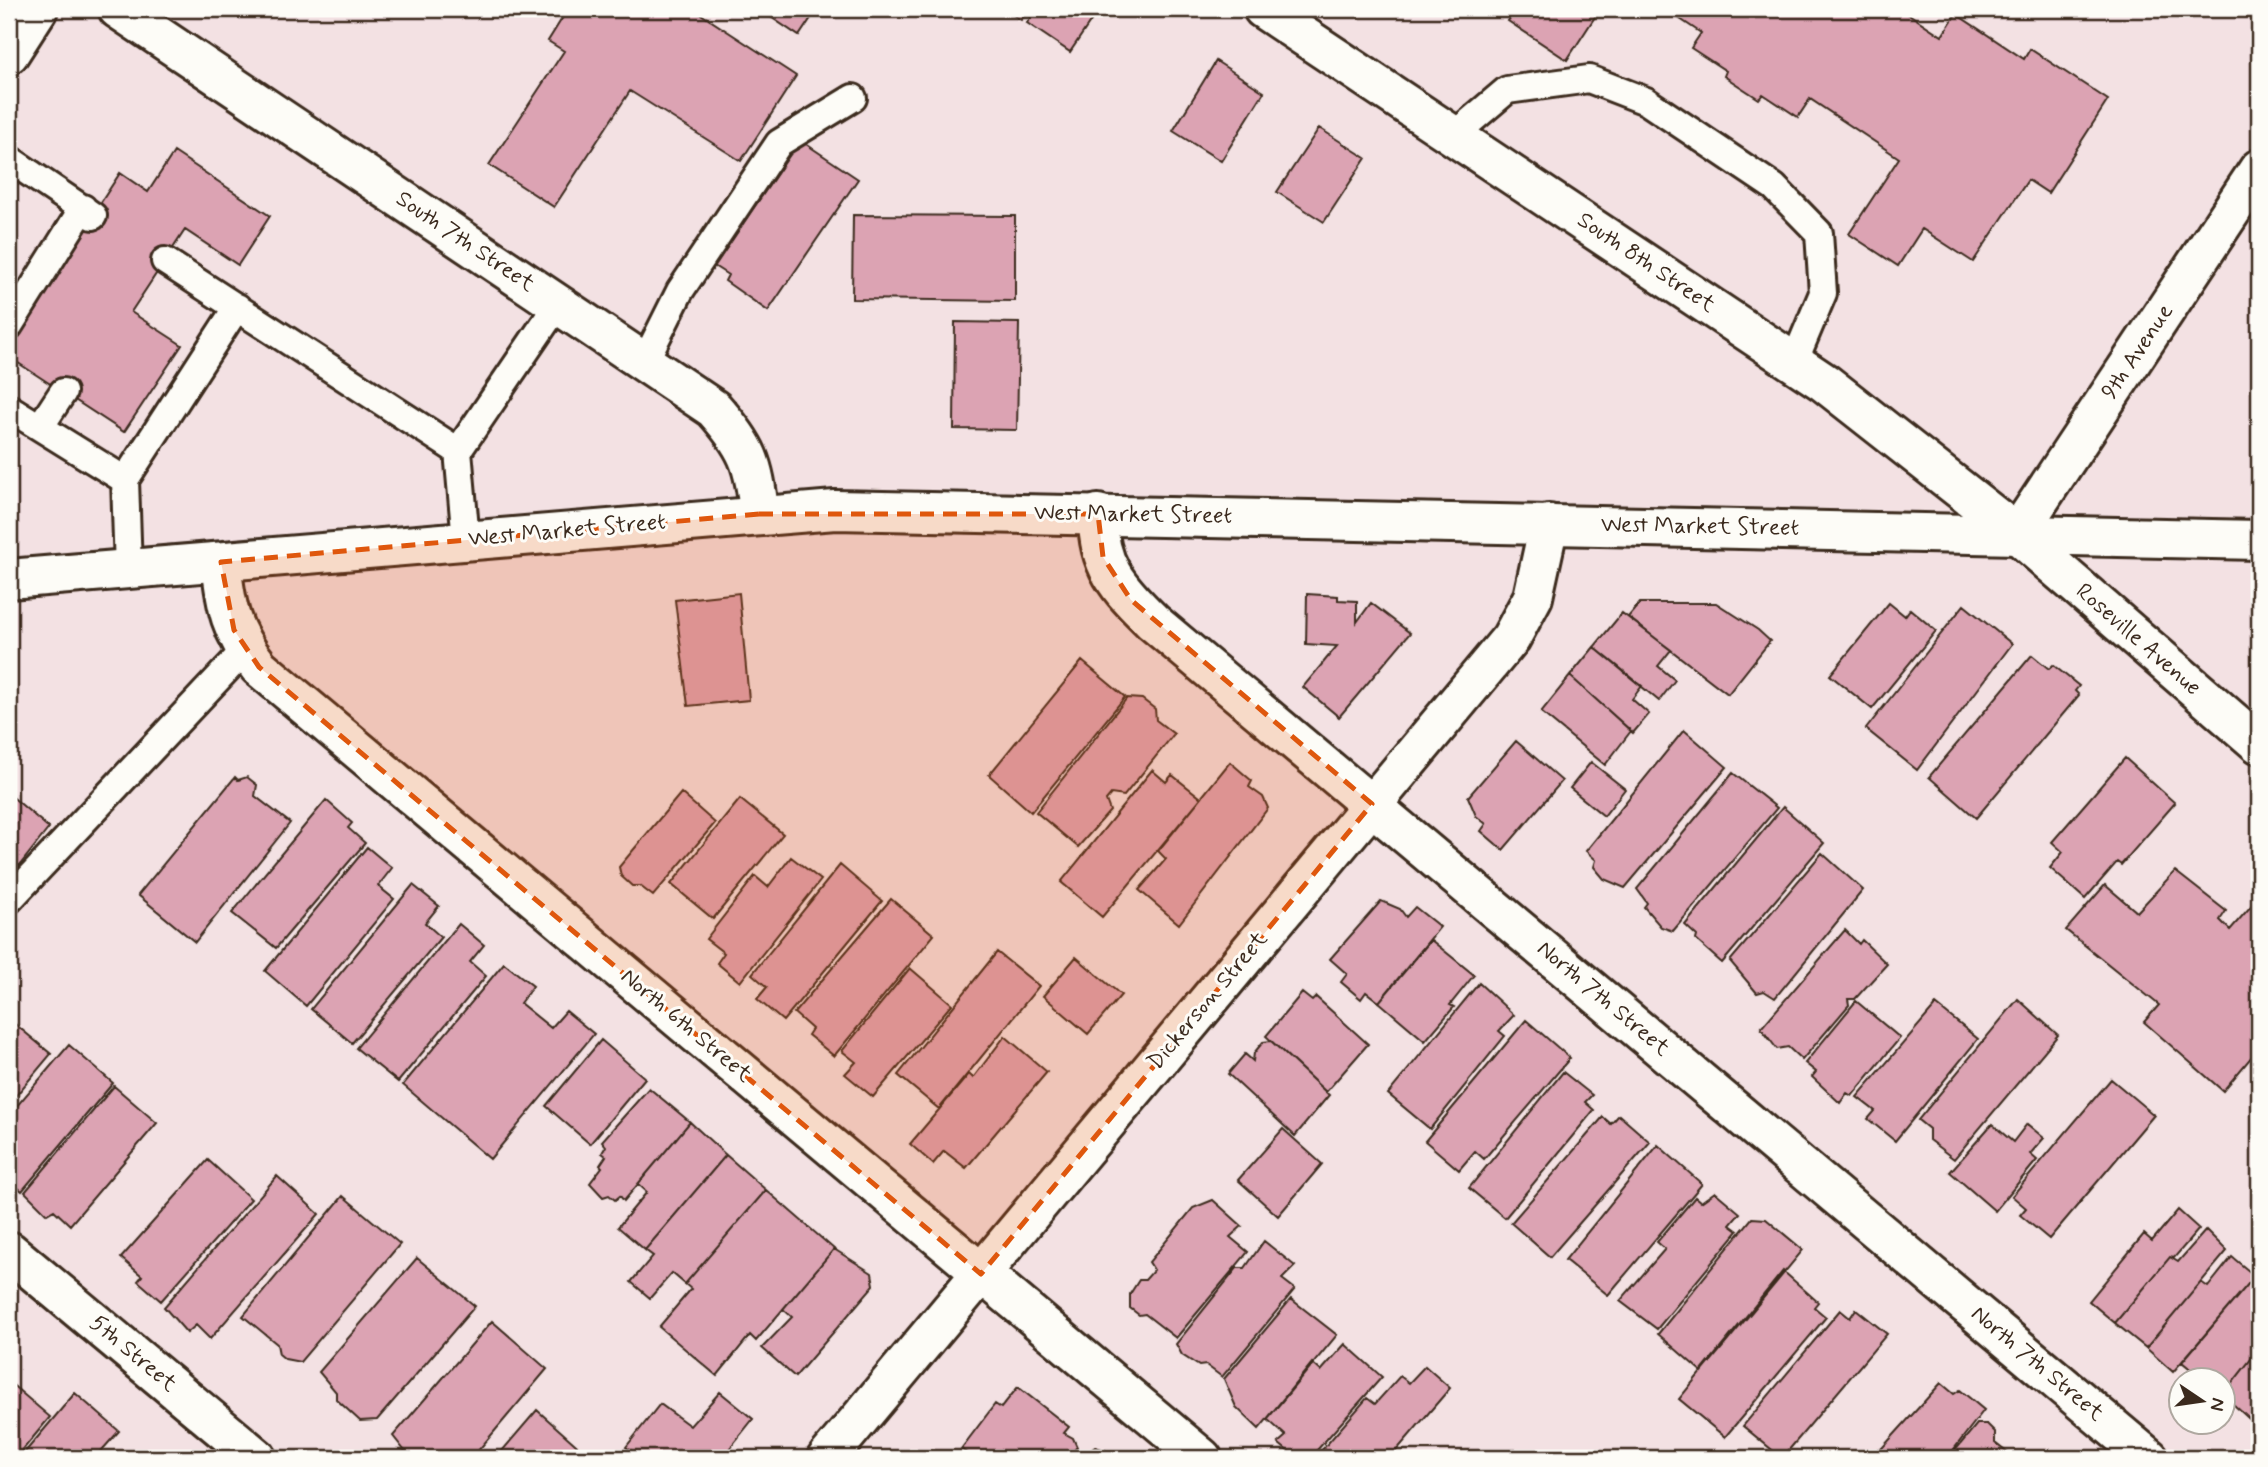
<svg xmlns="http://www.w3.org/2000/svg" width="2268" height="1467" font-family="Mynerve,sans-serif">
  <style>
    .building { fill: #dca3b3; stroke: #3b2a1e; stroke-width: 2 }
    .lines { fill: none; stroke-linecap: round; stroke-linejoin: round }
    .lane-casing { stroke: #3b2a1e; stroke-width: 32 }
    .street-casing { stroke: #3b2a1e; stroke-width: 44 }
    .secondary-casing { stroke: #3b2a1e; stroke-width: 44 }
    .primary-casing { stroke: #3b2a1e; stroke-width: 44 }
    .lane { stroke: #fdfcf7; stroke-width: 26 }
    .street { stroke: #fdfcf7; stroke-width: 38 }
    .secondary { stroke: #fdfcf7; stroke-width: 38 }
    .primary { stroke: #fdfcf7; stroke-width: 38 }
    .marked { fill: #df570d; fill-opacity: 0.2; stroke: #df570d; stroke-width: 5; stroke-dasharray: 14 9; stroke-linejoin: round }
    .labels { text-anchor: middle; dominant-baseline: central; stroke-width: 6; stroke-linejoin: round; paint-order: stroke }
    .street-label { font-size: 23px; fill: #3b2a1e; stroke: #fdfcf7 }
  </style>
  <rect width="100%" height="100%" fill="#f3e1e3"/>
  <filter id="ink" filterUnits="userSpaceOnUse"><feTurbulence type="fractalNoise" baseFrequency=".0143" numOctaves="2"/><feDisplacementMap in="SourceGraphic" scale="14" xChannelSelector="R" yChannelSelector="G"/><feConvolveMatrix kernelMatrix="1 2 1 2 8 2 1 2 1" color-interpolation-filters="sRGB"/></filter>
  <g filter="url(#ink)">
    <path class="building" d="M 568,9 L 693,9 L 796,76 L 741,161 L 630,91 L 554,207 L 489,165 L 564,51 L 548,41 Z
      M 759,9 L 817,9 L 799,36 Z
      M 1004,9 L 1029,9 L 1021,20 Z
      M 1036,9 L 1099,9 L 1070,52 L 1027,23 Z
      M 1516,9 L 1600,9 L 1567,60 L 1508,21 Z
      M 1665,9 L 1901,9 L 1942,36 L 1956,14 L 2024,59 L 2030,49 L 2108,100 L 2048,193 L 2028,180 L 1973,262 L 1922,229 L 1898,266 L 1849,234 L 1899,158 L 1810,99 L 1798,117 L 1763,94 L 1759,99 L 1724,76 L 1726,71 L 1691,48 L 1701,33 Z
      M 1216,61 L 1264,92 L 1221,161 L 1173,131 Z
      M 1319,128 L 1366,158 L 1324,222 L 1277,192 Z
      M 800,140 L 858,179 L 768,311 L 725,281 L 728,275 L 714,266 Z
      M 174,152 L 270,216 L 238,265 L 185,230 L 131,312 L 182,345 L 124,432 L 9,357 L 9,344 L 120,173 L 148,192 Z
      M 853,215 L 1015,216 L 1015,301 L 852,299 Z
      M 955,322 L 1019,323 L 1017,430 L 954,429 Z
      M 739,593 L 749,700 L 688,706 L 675,600 Z
      M 1307,594 L 1338,596 L 1338,600 L 1357,601 L 1357,622 L 1371,603 L 1410,633 L 1339,717 L 1303,687 L 1337,646 L 1306,644 Z
      M 1640,603 L 1716,603 L 1758,630 L 1770,641 L 1728,694 L 1628,617 Z
      M 1889,603 L 1905,616 L 1910,609 L 1936,631 L 1872,709 L 1830,675 Z
      M 1964,605 L 2012,644 L 1917,770 L 1866,729 Z
      M 1622,613 L 1671,650 L 1658,666 L 1675,680 L 1659,701 L 1594,647 Z
      M 1594,647 L 1642,686 L 1632,699 L 1649,714 L 1633,733 L 1570,676 Z
      M 2032,655 L 2049,669 L 2053,665 L 2079,686 L 2075,691 L 2079,695 L 1976,818 L 1929,777 Z
      M 1082,661 L 1125,697 L 1031,812 L 989,775 Z
      M 1570,676 L 1631,731 L 1605,765 L 1541,712 Z
      M 1127,698 L 1142,699 L 1155,709 L 1156,720 L 1174,734 L 1124,796 L 1111,794 L 1106,800 L 1110,811 L 1078,847 L 1036,812 Z
      M 1684,730 L 1727,767 L 1625,888 L 1604,879 L 1594,867 L 1596,860 L 1586,851 Z
      M 1516,741 L 1562,781 L 1503,850 L 1481,831 L 1486,824 L 1476,816 L 1468,797 Z
      M 2125,758 L 2175,803 L 2121,865 L 2117,862 L 2085,899 L 2050,868 L 2063,852 L 2052,842 Z
      M 1230,762 L 1252,781 L 1249,787 L 1263,797 L 1268,808 L 1179,924 L 1139,890 L 1166,859 L 1158,851 Z
      M 1591,762 L 1625,789 L 1604,816 L 1570,788 Z
      M 1152,770 L 1166,782 L 1172,775 L 1201,798 L 1102,917 L 1061,882 Z
      M 1733,773 L 1777,808 L 1673,931 L 1661,927 L 1644,907 L 1647,903 L 1637,889 Z
      M 235,777 L 238,780 L 247,777 L 257,785 L 255,796 L 290,823 L 195,942 L 138,895 Z
      M 681,793 L 715,823 L 653,896 L 640,886 L 632,886 L 621,876 L 619,867 Z
      M 9,794 L 49,828 L 19,866 L 9,857 Z
      M 740,799 L 783,834 L 713,919 L 671,884 Z
      M 326,800 L 352,823 L 348,828 L 365,843 L 276,948 L 232,913 Z
      M 1783,807 L 1824,843 L 1722,963 L 1696,940 L 1697,936 L 1685,925 Z
      M 367,847 L 392,868 L 378,886 L 394,899 L 306,1006 L 265,971 Z
      M 1822,853 L 1863,890 L 1775,998 L 1764,991 L 1757,993 L 1730,961 Z
      M 791,857 L 821,880 L 740,982 L 717,963 L 724,953 L 706,939 L 755,876 L 768,887 Z
      M 840,865 L 882,901 L 783,1021 L 757,999 L 767,987 L 752,974 Z
      M 2175,871 L 2226,911 L 2220,920 L 2230,930 L 2259,897 L 2255,893 L 2259,889 L 2259,1048 L 2223,1091 L 2144,1022 L 2159,1005 L 2066,930 L 2105,885 L 2137,912 Z
      M 413,885 L 439,906 L 425,923 L 441,937 L 352,1043 L 311,1009 Z
      M 891,899 L 934,935 L 834,1056 L 808,1035 L 812,1029 L 794,1013 Z
      M 1381,901 L 1400,909 L 1406,917 L 1415,907 L 1440,927 L 1379,1002 L 1366,992 L 1361,999 L 1341,982 L 1347,974 L 1330,959 Z
      M 459,924 L 484,945 L 470,962 L 486,976 L 398,1082 L 356,1048 Z
      M 1845,930 L 1859,944 L 1862,940 L 1887,964 L 1855,999 L 1848,999 L 1849,1005 L 1802,1060 L 1788,1047 L 1777,1049 L 1761,1028 Z
      M 1431,940 L 1474,975 L 1450,1005 L 1454,1007 L 1425,1041 L 1379,1002 Z
      M 997,952 L 1039,986 L 939,1109 L 898,1075 Z
      M 1076,957 L 1121,995 L 1088,1034 L 1043,996 Z
      M 504,963 L 533,986 L 520,1003 L 551,1028 L 566,1011 L 594,1034 L 490,1159 L 403,1085 Z
      M 910,968 L 952,1004 L 873,1097 L 845,1074 L 856,1062 L 842,1051 Z
      M 1479,983 L 1514,1015 L 1499,1031 L 1505,1036 L 1430,1129 L 1388,1094 Z
      M 1302,993 L 1312,1001 L 1316,997 L 1368,1044 L 1326,1092 L 1266,1036 Z
      M 2018,999 L 2058,1035 L 1954,1159 L 1929,1140 L 1929,1129 L 1918,1120 Z
      M 1856,1001 L 1900,1038 L 1852,1096 L 1847,1093 L 1840,1103 L 1812,1077 L 1816,1072 L 1805,1063 Z
      M 1936,1005 L 1978,1039 L 1895,1141 L 1868,1119 L 1875,1111 L 1857,1097 Z
      M 9,1019 L 51,1054 L 9,1104 Z
      M 1526,1020 L 1570,1058 L 1484,1159 L 1475,1151 L 1459,1170 L 1425,1141 Z
      M 1005,1036 L 1047,1072 L 966,1168 L 944,1151 L 933,1164 L 910,1144 L 969,1074 L 973,1078 Z
      M 601,1040 L 645,1078 L 590,1144 L 546,1106 Z
      M 1271,1041 L 1329,1095 L 1295,1136 L 1228,1074 L 1245,1054 L 1253,1061 L 1254,1053 L 1263,1042 Z
      M 69,1045 L 113,1083 L 22,1191 L 9,1180 L 9,1115 Z
      M 1563,1072 L 1592,1095 L 1585,1102 L 1594,1110 L 1505,1218 L 1469,1188 Z
      M 2111,1079 L 2154,1115 L 2049,1239 L 2020,1215 L 2026,1208 L 2012,1196 Z
      M 114,1086 L 157,1123 L 70,1225 L 54,1210 L 47,1214 L 25,1192 Z
      M 649,1088 L 690,1122 L 624,1201 L 620,1196 L 615,1200 L 609,1195 L 603,1197 L 590,1183 L 602,1167 L 600,1165 L 606,1156 L 602,1153 L 606,1146 L 602,1141 Z
      M 1619,1115 L 1650,1142 L 1550,1257 L 1511,1223 L 1603,1117 L 1611,1124 Z
      M 690,1122 L 726,1155 L 645,1250 L 618,1227 L 647,1192 L 638,1184 Z
      M 1992,1124 L 2013,1142 L 2027,1124 L 2044,1138 L 2030,1154 L 2037,1160 L 1995,1211 L 1950,1172 Z
      M 1283,1129 L 1322,1164 L 1278,1216 L 1238,1180 Z
      M 1658,1145 L 1702,1184 L 1608,1295 L 1565,1260 Z
      M 726,1155 L 766,1190 L 685,1284 L 672,1273 L 650,1298 L 631,1282 L 653,1256 L 645,1250 Z
      M 208,1160 L 251,1199 L 161,1301 L 138,1281 L 142,1276 L 121,1258 Z
      M 277,1176 L 319,1214 L 210,1339 L 196,1325 L 187,1333 L 164,1307 Z
      M 766,1190 L 834,1249 L 756,1341 L 750,1335 L 717,1376 L 659,1327 L 691,1289 L 685,1284 Z
      M 1715,1192 L 1740,1213 L 1730,1225 L 1738,1231 L 1657,1329 L 1620,1301 L 1665,1249 L 1657,1242 L 1695,1197 L 1701,1202 Z
      M 343,1196 L 400,1244 L 300,1362 L 285,1359 L 279,1354 L 277,1344 L 243,1316 Z
      M 1213,1200 L 1242,1226 L 1230,1237 L 1248,1252 L 1176,1338 L 1145,1314 L 1139,1315 L 1130,1308 L 1130,1294 L 1139,1280 L 1145,1280 L 1154,1270 L 1149,1262 L 1193,1208 Z
      M 2178,1210 L 2199,1229 L 2174,1258 L 2170,1257 L 2115,1323 L 2089,1301 L 2144,1234 L 2152,1241 Z
      M 1752,1218 L 1766,1219 L 1803,1250 L 1702,1372 L 1658,1334 Z
      M 2206,1230 L 2227,1251 L 2146,1348 L 2115,1323 L 2170,1257 L 2178,1262 Z
      M 1264,1241 L 1295,1266 L 1282,1279 L 1295,1289 L 1222,1377 L 1206,1365 L 1199,1366 L 1182,1355 L 1176,1344 L 1237,1268 L 1245,1268 Z
      M 834,1249 L 872,1273 L 874,1285 L 795,1377 L 762,1348 L 792,1317 L 783,1309 Z
      M 2232,1257 L 2255,1276 L 2173,1372 L 2146,1348 L 2201,1282 L 2208,1287 Z
      M 417,1258 L 475,1306 L 377,1420 L 360,1421 L 336,1399 L 336,1392 L 319,1372 Z
      M 1783,1271 L 1818,1302 L 1814,1307 L 1826,1317 L 1725,1437 L 1679,1399 Z
      M 2255,1276 L 2259,1280 L 2259,1349 L 2223,1395 L 2222,1380 L 2204,1380 L 2182,1362 Z
      M 1291,1299 L 1337,1335 L 1259,1429 L 1236,1407 L 1224,1379 Z
      M 1856,1309 L 1887,1334 L 1782,1458 L 1743,1426 L 1840,1310 L 1850,1318 Z
      M 492,1321 L 547,1369 L 472,1458 L 417,1458 L 408,1455 L 393,1436 Z
      M 1345,1344 L 1382,1377 L 1310,1458 L 1296,1458 L 1278,1443 L 1286,1436 L 1267,1419 L 1312,1363 L 1321,1371 Z
      M 2259,1349 L 2259,1422 L 2257,1426 L 2223,1395 Z
      M 1425,1366 L 1450,1388 L 1390,1458 L 1315,1458 L 1367,1398 L 1375,1404 L 1400,1376 L 1409,1383 Z
      M 9,1382 L 50,1417 L 16,1458 L 9,1458 Z
      M 1941,1383 L 1954,1394 L 1960,1390 L 1984,1410 L 1947,1458 L 1873,1458 Z
      M 1018,1387 L 1069,1427 L 1064,1433 L 1073,1438 L 1077,1447 L 1067,1458 L 974,1458 L 961,1449 L 995,1404 L 1001,1408 Z
      M 720,1392 L 753,1419 L 726,1453 L 725,1458 L 640,1458 L 626,1447 L 660,1404 L 690,1426 Z
      M 75,1393 L 119,1431 L 95,1458 L 20,1458 Z
      M 537,1410 L 584,1452 L 578,1458 L 496,1458 Z
      M 1977,1424 L 1987,1424 L 1995,1432 L 1995,1443 L 2014,1458 L 1949,1458 Z
      M 1095,1447 L 1105,1450 L 1113,1458 L 1079,1458 Z"/>
    <g class="lines">
      <g class="lane-casing">
        <path id="lane" d="M 1454,135 L 1507,90 L 1589,79 L 1646,101 L 1774,187 L 1819,233 L 1823,293 L 1794,362
          M 9,159 L 93,216
          M 165,261 L 458,451 L 466,540
          M 9,326 L 83,208
          M 645,361 L 680,291 L 779,143 L 853,98
          M 9,408 L 125,480 L 128,569
          M 40,427 L 63,392
          M 458,451 L 558,304
          M 125,480 L 237,307
          M 9,900 L 245,650"/>
      </g>
      <g class="street-casing">
        <path id="street" d="M 118,9 L 714,409 C 747,446 755,464 759,514
          M 1098,514 C 1097,565 1118,588 1153,622 L 2149,1458
          M 2017,534 L 2259,169
          M 221,562 C 226,607 230,631 259,667 L 1202,1458
          M 9,1251 L 257,1458
          M 827,1458 L 1511,638 L 1533,597 L 1549,524"/>
      </g>
      <g class="secondary-casing">
        <path id="secondary" d="M 1263,9 L 1825,383 L 2017,534 L 2259,744"/>
      </g>
      <g class="primary-casing">
        <path id="primary" d="M 9,54 L 38,9
          M 9,579 L 835,510 L 2259,540"/>
      </g>
      <use href="#lane" class="lane"/>
      <use href="#street" class="street"/>
      <use href="#secondary" class="secondary"/>
      <use href="#primary" class="primary"/>
    </g>
  </g>
  <path class="marked" d="M 759,514 L 1098,514 L 1103,557 L 1131,600 L 1372,804 L 981,1274 L 259,667 L 234,630 L 221,562 Z"/>
  <g class="labels">
    <g class="street-label">
      <text transform="translate(465 242) rotate(34)">South 7th Street</text>
      <text transform="translate(1646 263) rotate(34)">South 8th Street</text>
      <text transform="translate(2138 352) rotate(-56)">9th Avenue</text>
      <text transform="translate(1133 515) rotate(1)">West Market Street</text>
      <text transform="translate(1700 527) rotate(1)">West Market Street</text>
      <text transform="translate(567 531) rotate(-5)">West Market Street</text>
      <text transform="translate(2138 640) rotate(41)">Roseville Avenue</text>
      <text transform="translate(1603 999) rotate(40)">North 7th Street</text>
      <text transform="translate(1208 1001) rotate(-50)">Dickerson Street</text>
      <text transform="translate(686 1026) rotate(40)">North 6th Street</text>
      <text transform="translate(133 1354) rotate(40)">5th Street</text>
      <text transform="translate(2037 1364) rotate(40)">North 7th Street</text>
    </g>
  </g>
  <rect width="2268" height="1467" fill="none" stroke="#fdfcf7" stroke-width="35"/>
  <rect x="18" y="18" width="2233" height="1432" fill="none" stroke="#3b2a1e" stroke-width="2.5" filter="url(#ink)"/>
  <g transform="translate(2202 1401) rotate(103)"><circle r="33" fill="#fdfcf7" stroke="#afa8a0" stroke-width="2"/>
  <path d="M0-5L12 26L0 18L-12 26Z" fill="#3b2a1e"/>
  <text y="-10" font-size="19" font-weight="bold" text-anchor="middle" fill="#3b2a1e">N</text>
  </g>
</svg>
